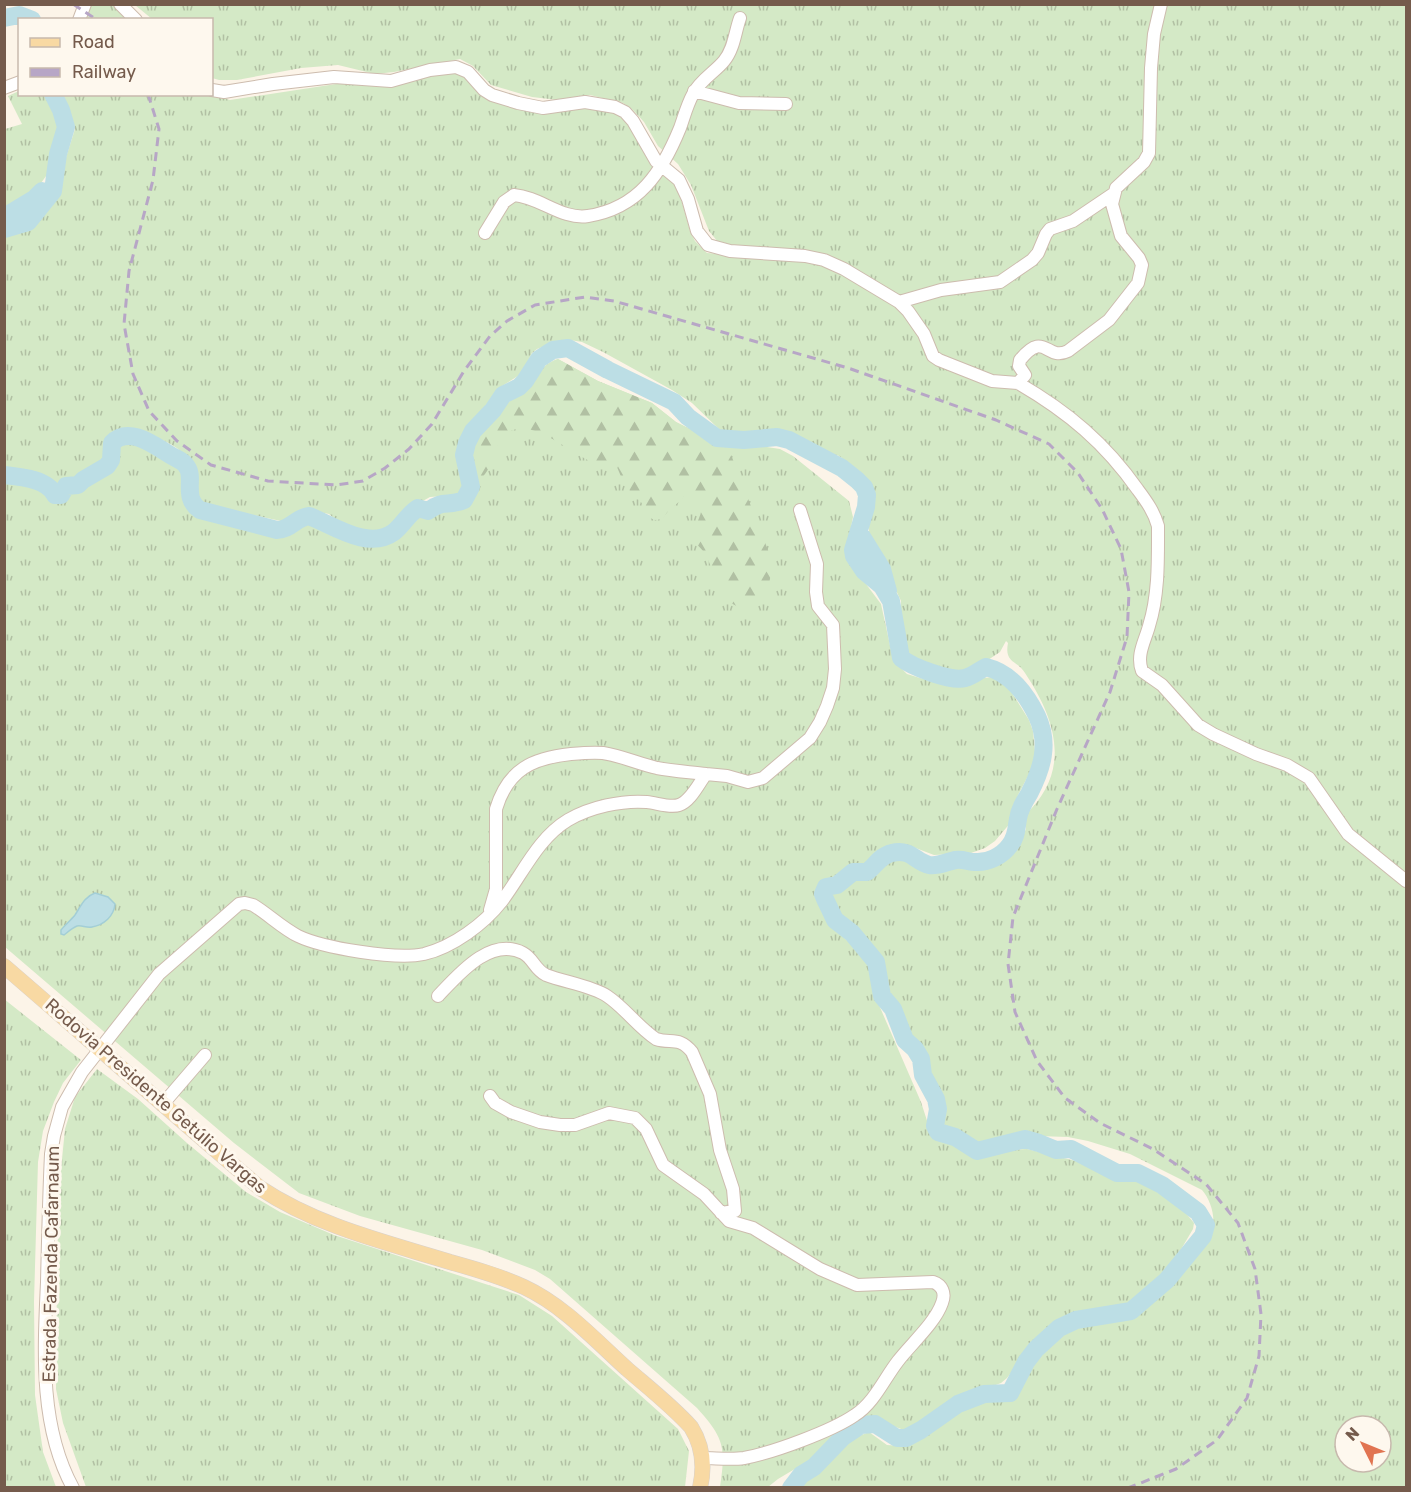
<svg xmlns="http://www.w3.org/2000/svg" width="1411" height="1492" font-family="Rubik,sans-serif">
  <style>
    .grass { fill: url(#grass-tufts); fill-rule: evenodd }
    .forest { fill: url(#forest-firs) }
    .water { fill: #bcdee5; stroke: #a3ced6; stroke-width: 1.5 }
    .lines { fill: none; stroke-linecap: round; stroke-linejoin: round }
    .river { stroke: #bcdee5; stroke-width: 18 }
    .minor-casing { stroke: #cdbcae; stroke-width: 14 }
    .major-casing { stroke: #d8d1cd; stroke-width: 16 }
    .minor { stroke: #fff; stroke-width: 12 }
    .major { stroke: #f8d9a3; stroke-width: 15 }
    .rail { stroke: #b7a6c6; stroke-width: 3; stroke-dasharray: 9 6; stroke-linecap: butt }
    .labels { text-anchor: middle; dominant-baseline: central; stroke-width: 6; stroke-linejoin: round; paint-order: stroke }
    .street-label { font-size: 18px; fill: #755b4c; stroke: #fef8ee }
  </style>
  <defs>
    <pattern id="grass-tufts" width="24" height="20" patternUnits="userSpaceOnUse" patternTransform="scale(1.5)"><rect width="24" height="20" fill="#d4e9c6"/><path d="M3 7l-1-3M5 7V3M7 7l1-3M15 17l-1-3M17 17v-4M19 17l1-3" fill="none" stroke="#b1c0a3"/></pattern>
    <pattern id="forest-firs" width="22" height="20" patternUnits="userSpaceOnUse" patternTransform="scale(1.5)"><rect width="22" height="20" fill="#d4e9c6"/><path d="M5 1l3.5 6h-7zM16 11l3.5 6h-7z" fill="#b1c0a3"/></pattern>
  </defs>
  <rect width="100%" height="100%" fill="#fcf4e8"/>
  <path class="grass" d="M 90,4 L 113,5 L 130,20 L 87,20 Z
    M 135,5 L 1406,5 L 1406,1487 L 798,1487 L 847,1441 L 869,1432 L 887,1445 L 901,1446 L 930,1431 L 956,1410 L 987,1397 L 1011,1398 L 1020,1392 L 1028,1367 L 1034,1359 L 1045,1346 L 1067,1328 L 1073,1326 C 1093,1323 1117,1322 1136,1314 C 1160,1303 1200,1257 1211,1233 C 1217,1220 1211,1200 1202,1190 L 1130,1154 L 1088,1141 L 1068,1137 L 1037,1136 L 1010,1138 L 979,1145 L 973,1144 L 947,1128 L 943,1123 L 940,1098 L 935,1087 L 926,1074 L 925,1059 L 922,1052 L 905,1029 L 889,997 L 883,977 L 883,960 L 855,929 L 839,920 L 828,897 L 831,890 L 841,887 L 849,877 L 866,877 L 875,874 L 887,860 L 893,857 L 907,858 L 929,869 L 960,862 L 980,867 L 991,865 L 1010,852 L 1022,838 L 1026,829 L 1024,816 C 1072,772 1057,721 1025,673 C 1017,660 1004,663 1008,643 L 1006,641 L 1000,652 L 970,672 L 964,673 L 946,673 L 907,658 L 901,643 L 901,601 L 869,533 L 869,522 L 875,499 L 874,493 L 872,488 L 853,466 L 839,456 L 778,434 L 744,438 L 724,434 L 692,403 L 672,390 L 603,352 L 582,342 L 570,340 L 555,342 L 537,349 L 532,353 L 521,374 L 499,388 L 486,408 L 474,418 L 468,427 L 461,445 L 461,459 L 465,482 L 457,495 L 430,497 L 412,507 L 391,526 L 374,533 L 346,528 L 329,514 L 319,512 L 300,513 L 287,520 L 281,521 L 205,505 C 183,494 200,479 192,464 C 180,443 152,436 131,429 C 114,427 104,444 107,459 L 103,463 L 60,486 L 35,475 L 5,471 L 5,234 L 28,228 L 53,201 L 59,189 L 62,170 L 75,129 L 73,121 L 59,95 L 209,94 L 230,100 L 336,84 L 340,80 L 450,71 L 465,77 L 482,94 L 616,112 L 623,117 L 678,188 L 690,231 L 695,241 L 707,253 L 720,254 L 718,242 L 709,231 L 691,185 L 678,164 L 658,146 L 644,122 L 633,110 L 623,103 L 590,95 L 558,100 L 532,97 L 491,85 L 473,66 L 460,59 L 394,72 L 375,74 L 338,65 L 301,68 L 237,80 L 219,80 L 212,78 L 212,20 L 152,19 ZM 1345,1426 L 1381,1426 L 1381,1462 L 1345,1462 Z
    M 19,91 L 20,94 L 49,95 L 60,123 L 51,153 L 49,172 L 33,194 L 5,210 L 5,129 L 22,124 L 8,96 Z
    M 558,359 L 598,381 L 652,403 L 676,422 L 690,429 L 709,442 L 728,447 L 767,447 L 780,449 L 793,456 L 849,501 L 853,517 L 846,552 L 857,572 L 881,604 L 893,659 L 900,667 L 907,674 L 920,678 L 958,687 L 984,678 L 993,677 L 1000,680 L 1007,685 L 1029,720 L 1033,731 L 1036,761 L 1018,795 L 1012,821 L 995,841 L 985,848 L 971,853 L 934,855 L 913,847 L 892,848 L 865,865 L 846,868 L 824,883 L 820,887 L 817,898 L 834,929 L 857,949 L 870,965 L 879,1005 L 921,1102 L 930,1130 L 934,1136 L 975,1155 L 1005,1150 L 1027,1149 L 1076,1161 L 1100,1170 L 1117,1180 L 1138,1181 L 1164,1196 L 1185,1212 L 1194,1223 L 1193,1229 L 1170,1268 L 1136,1298 L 1124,1306 L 1082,1313 L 1059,1324 L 1032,1346 L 1007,1378 L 1001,1383 L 959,1399 L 913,1427 L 904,1430 L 870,1418 L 854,1424 L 834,1437 L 815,1457 L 778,1479 L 768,1487 L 720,1487 C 726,1447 724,1438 697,1408 L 550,1279 L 535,1270 L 482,1250 L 360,1216 L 299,1193 L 234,1143 L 5,947 L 4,480 L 43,487 L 54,499 L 58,500 L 69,490 L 78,488 L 90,480 L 109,470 L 115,458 L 118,443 L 123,439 C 139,439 168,457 181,467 C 185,481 184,495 192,508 C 200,521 260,531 277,534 L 283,533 L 307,520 C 337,533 365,555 397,536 C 405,531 409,521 416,517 C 419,515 422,516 425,515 C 430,514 433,511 438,510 C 448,509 460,514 468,506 C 492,483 465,464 474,441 C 477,435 498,412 504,406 C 509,401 516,398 522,393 C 535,382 540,364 558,359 Z
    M 4,999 L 81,1060 L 63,1083 L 54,1102 L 43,1131 L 38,1162 L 34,1302 L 35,1395 L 43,1452 L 56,1487 L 5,1487 Z
    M 97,1069 L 138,1099 L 187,1143 L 246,1192 L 280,1212 L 334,1235 L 519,1295 L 552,1316 L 678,1429 L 689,1451 L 685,1487 L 86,1487 L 63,1423 L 56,1389 L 57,1268 L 59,1189 L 65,1129 L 75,1097 Z"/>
  <path class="forest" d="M 558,359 L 598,381 L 652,403 L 676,422 L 690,429 L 709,442 L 728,447 L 773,563 L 769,584 L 764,593 L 755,608 L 749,610 C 716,603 718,580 706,555 C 702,548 694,544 694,536 C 695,518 710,510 695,492 L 688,491 L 680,501 L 669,510 L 662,519 L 655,520 L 650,518 L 641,502 L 625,486 L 617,467 L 613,463 C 607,463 601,465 595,463 C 572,456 528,411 504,436 C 496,445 495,455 490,465 C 488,471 483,476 480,481 L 472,452 L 475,440 L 505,405 L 530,386 L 546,365 Z"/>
  <path class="water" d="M 95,893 L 108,897 L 115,904 C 114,916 104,925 92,927 C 86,928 82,925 77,926 C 72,928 68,932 64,935 L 61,934 L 61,930 C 65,925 71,920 75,915 C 81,906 84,897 95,893 Z"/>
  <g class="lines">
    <path class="river" d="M 4,18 L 19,15 L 32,20
      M 4,217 L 34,199 L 42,191
      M 4,229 L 28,222 L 53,191 L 58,154 L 66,127 L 61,110 L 53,94
      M 4,475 C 22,477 47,479 55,495 L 61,495 L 66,486 L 78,485 L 83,480 L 107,466 L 111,460 L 112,443 C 129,425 155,446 172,456 C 177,459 184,461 187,467 C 195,478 182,498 200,510 L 277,530 C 290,530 297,517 309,516 C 333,525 368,551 394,532 C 403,525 408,514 418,508 L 428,511 C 443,499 448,507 464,500 L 471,487 L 464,455 L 467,443 L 473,431 L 493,410 L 503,395 L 519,387 L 525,381 L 539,359 L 553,350 L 568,348 L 608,370 L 674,402 L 688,417 L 717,438 L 744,440 L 777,437 L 789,440 L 842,468 L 857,480 L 864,487 L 867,495 L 866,507 L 853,550 L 854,556 L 864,571 L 882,586 L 891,601 L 901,658 C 912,667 951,682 965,678 C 973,676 978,671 986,667 C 1011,673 1026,694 1037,716 C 1050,744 1042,769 1029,794 C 1024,802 1019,810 1018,819 C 1016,829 1017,836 1010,845 C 1002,856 988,863 975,862 C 969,862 963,859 956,860 C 948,861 938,867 929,865 C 916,862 910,848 892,853 C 881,855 875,866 867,872 L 853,872 L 837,885 L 826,887 L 823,894 L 825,899 L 835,920 L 852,933 L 876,962 L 882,996 L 893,1009 L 905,1040 L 915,1049 L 921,1059 L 923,1075 L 936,1099 L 938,1109 L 935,1126 L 938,1132 L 955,1137 L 977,1151 L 1025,1139 L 1039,1143 L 1056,1150 L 1071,1149 L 1117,1173 L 1138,1173 L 1162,1185 L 1198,1212 L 1206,1225 L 1203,1236 L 1167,1280 L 1131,1311 L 1076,1320 L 1059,1328 L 1036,1349 L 1026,1362 L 1010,1393 L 984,1394 L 958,1404 L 921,1430 L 906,1438 L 897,1438 L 875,1424 L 861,1425 L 843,1437 L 814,1467 L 801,1475 L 791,1488
      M 859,532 L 882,569 L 888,591"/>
    <g class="minor-casing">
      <path id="minor" d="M 120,4 L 136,20
        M 79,20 L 85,4
        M 4,88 L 20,82
        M 212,90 L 224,92 L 273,84 L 334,77 L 391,81 L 430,70 L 456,67 L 468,72 L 484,90 L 492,95 L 518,103 L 543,108 L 585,102 L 615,107 L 625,112 L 633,121 L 656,161 L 679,180 L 688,199 L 697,231 L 708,245 L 730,251 L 805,256 L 824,260 L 844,269 L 899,302 L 908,311 L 924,334 L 933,356 L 939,360 L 992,381 L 1018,383 L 1025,375 L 1019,366 L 1020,360 C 1045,329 1046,362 1068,351 L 1109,320 L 1138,283 L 1142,265 L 1139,258 L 1121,236 L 1112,204 L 1116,188 L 1144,162 L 1149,153 L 1151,68 L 1154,34 L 1161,4
        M 694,91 L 739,103 L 786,104
        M 485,233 L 504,202 L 514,195 C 540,197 562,220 588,216 C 639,208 662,172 680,128 C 684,117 687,105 693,94 C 700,80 715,72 724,61 C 734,49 735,32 740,18
        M 899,302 L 941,290 L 1000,282 L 1032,260 L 1038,253 L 1046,234 L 1050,229 L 1073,221 L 1113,194
        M 1018,383 C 1068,412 1105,443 1138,490 C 1147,502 1154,512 1158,526 C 1158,559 1159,594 1149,626 C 1145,641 1136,655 1142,671 L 1162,685 L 1198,725 L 1213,734 L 1256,754 L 1287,765 L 1309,778 L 1348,834 L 1406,881
        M 490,910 L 496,889 L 496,809 C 508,769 533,758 571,754 C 582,753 593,752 603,753 C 622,756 639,764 657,768 C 673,771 690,772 706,774
        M 438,996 C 458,975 490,936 523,953 C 533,958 535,970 546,975 C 564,982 592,986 607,996 C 625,1008 638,1027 656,1039 C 671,1044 679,1036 692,1052 L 710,1094 L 720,1150 L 733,1189 L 735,1211 L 721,1213
        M 490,1096 L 495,1103 L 511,1112 L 540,1122 L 560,1125 L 575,1125 L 609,1113 L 635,1118 L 646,1129 L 663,1165 L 704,1194 L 729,1221 L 753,1228 L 820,1269 L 857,1285 L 933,1282 C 942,1285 946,1293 942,1303 C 935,1323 911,1344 898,1361 C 884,1379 874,1403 855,1415 C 832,1431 772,1453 744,1458 C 731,1460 716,1458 702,1458
        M 162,1105 L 205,1055
        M 73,1488 C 39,1426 44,1350 47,1282 C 48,1239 49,1196 51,1154 L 54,1136 L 62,1107 L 82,1072 L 159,974 L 239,904 L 245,903 L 253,905 C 268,914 282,928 298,936 C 323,948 396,960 424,954 C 453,947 484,924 502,901 C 523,873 538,838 568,820 C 590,807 622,800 647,802 C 657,803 670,808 679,805 C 691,801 699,783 706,774 L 727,776 L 748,782 L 763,778 L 810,738 L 820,722 L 827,706 L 833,688 L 835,669 L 833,625 L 818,606 L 816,592 L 817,564 L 800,510"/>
    </g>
    <g class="major-casing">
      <path id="major" d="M 4,966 C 90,1040 174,1115 260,1188 C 317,1226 385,1242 450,1262 C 475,1269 500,1276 524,1287 C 563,1305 595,1340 627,1369 C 649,1388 672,1406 691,1427 C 703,1446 705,1466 700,1488"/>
    </g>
    <use href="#minor" class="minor"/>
    <use href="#major" class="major"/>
    <path class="rail" d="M 73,4 L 97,20
      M 148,94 L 159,129 L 153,180 L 129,271 L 124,324 L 133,374 L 149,411 L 177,441 L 211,465 L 268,481 L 336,485 L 363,481 L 385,468 L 409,449 L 432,424 L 464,371 L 490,336 L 507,321 L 535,305 L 585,297 L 614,301 L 848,368 L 996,420 L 1049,444 L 1078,473 L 1102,509 L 1121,549 L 1129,592 L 1127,637 L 1110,692 L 1057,809 L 1013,917 L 1008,964 L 1015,1012 L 1037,1061 L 1065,1098 L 1100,1123 L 1153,1149 L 1206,1184 L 1238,1223 L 1255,1269 L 1261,1314 L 1259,1356 L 1247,1398 L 1217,1440 L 1176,1469 L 1128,1488"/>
  </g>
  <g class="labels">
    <g class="street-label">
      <text transform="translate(156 1096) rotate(41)">Rodovia Presidente Getúlio Vargas</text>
      <text transform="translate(51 1264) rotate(-89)">Estrada Fazenda Cafarnaum</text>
    </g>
  </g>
  <rect width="1411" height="1492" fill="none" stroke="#755b4c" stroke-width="12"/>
  <rect x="18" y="18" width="195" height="78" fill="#fef8ee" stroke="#c7b9ad" stroke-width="1.5"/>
  <rect x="30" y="38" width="30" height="9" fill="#f8d9a3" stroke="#c7b9ad" stroke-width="1.5"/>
  <text x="72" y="48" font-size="18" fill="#755b4c">Road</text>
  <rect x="30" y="68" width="30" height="9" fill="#b7a6c6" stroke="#c7b9ad" stroke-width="1.5"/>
  <text x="72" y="78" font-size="18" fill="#755b4c">Railway</text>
  <g transform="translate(1363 1444) rotate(313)"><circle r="28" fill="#fef8ee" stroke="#c7b9ad" stroke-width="1.5"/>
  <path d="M0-4.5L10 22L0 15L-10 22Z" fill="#e17451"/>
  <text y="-9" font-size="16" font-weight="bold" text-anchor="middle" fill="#755b4c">N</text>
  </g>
</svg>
